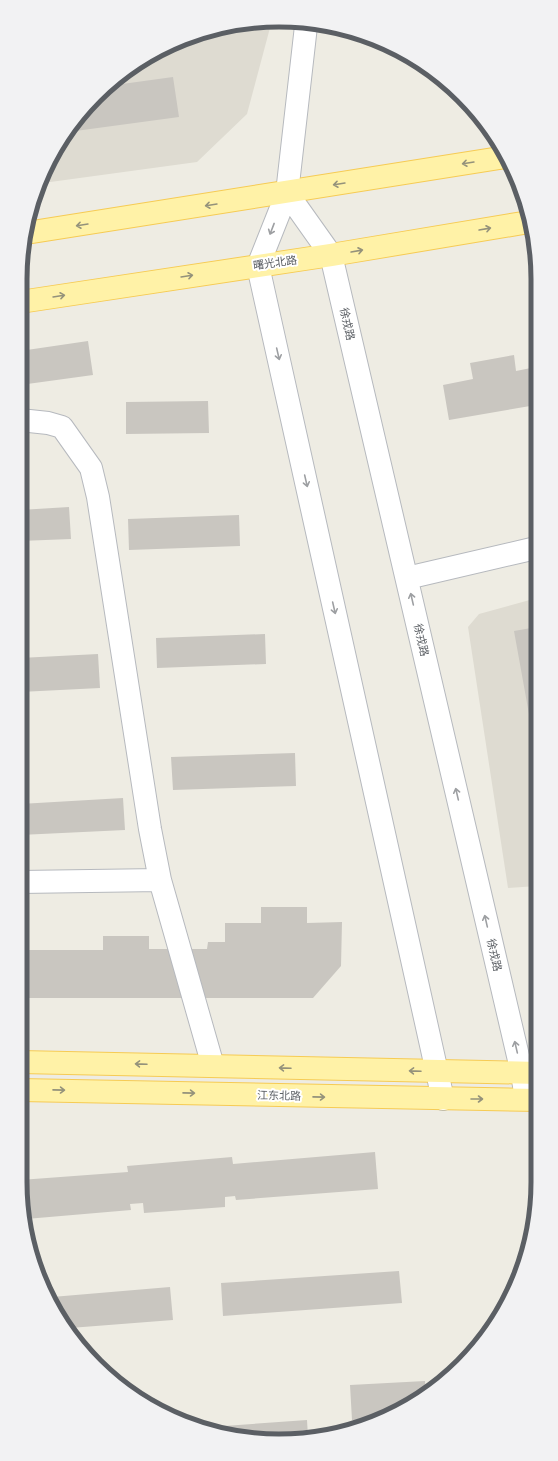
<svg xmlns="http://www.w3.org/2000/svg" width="558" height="1461" font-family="'DejaVu Sans','Noto Sans SC',sans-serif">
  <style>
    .education { fill: #dedbd1 }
    .building { fill: #c9c6c0 }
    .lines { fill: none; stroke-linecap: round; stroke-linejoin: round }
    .minor-casing { stroke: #b6b9be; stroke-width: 24 }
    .major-casing { stroke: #f6cb54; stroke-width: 24 }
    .minor { stroke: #fff; stroke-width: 22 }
    .major { stroke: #fff2a7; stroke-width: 22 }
    .oneway { stroke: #94927b }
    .oneway2 { stroke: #9d9fa2 }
    .labels { text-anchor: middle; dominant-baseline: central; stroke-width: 4; stroke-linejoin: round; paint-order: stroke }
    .street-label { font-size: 11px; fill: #5b5f64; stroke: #fff }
    .rim { fill: none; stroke: #5b5f64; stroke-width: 5 }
  </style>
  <rect width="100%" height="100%" fill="#eeece3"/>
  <path class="education" d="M 245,22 L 271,24 L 247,114 L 197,162 L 43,183 L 74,121 L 150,55 Z
    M 537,598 L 537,886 L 508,888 L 468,627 L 479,614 Z"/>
  <path class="building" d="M 173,77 L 179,117 L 68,132 L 74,121 L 115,85 Z
    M 88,341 L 93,375 L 20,385 L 20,351 Z
    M 514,355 L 516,371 L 536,367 L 536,405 L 449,420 L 443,385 L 473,379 L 470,363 Z
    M 208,401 L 209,433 L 126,434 L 126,402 Z
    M 69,507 L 71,539 L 20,541 L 20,510 Z
    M 239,515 L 240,546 L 129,550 L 128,519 Z
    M 537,627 L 537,753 L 536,753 L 514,631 Z
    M 265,634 L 266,664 L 157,668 L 156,638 Z
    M 98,654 L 100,688 L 20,692 L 20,658 Z
    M 295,753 L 296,786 L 173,790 L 171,757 Z
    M 123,798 L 125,830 L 20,835 L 20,804 Z
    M 261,907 L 307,907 L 307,923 L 342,922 L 341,966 L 313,998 L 20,998 L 20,950 L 103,950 L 103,936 L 149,936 L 149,949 L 207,949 L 208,942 L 225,942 L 225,923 L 261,923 Z
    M 375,1152 L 378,1189 L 236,1200 L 235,1196 L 225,1197 L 225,1207 L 144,1213 L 143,1203 L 130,1204 L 131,1210 L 26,1219 L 20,1182 L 20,1180 L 128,1172 L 127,1166 L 232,1157 L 233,1164 Z
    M 399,1271 L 402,1303 L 223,1316 L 221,1283 Z
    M 170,1287 L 173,1320 L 70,1328 L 52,1297 Z
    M 425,1381 L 426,1395 L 423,1397 L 371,1419 L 352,1420 L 350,1385 Z
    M 307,1420 L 308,1437 L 245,1439 L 210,1427 Z"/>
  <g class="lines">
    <g class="minor-casing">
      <path id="minor" d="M 306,26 L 287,193 L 258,266 L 443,1099
        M 287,193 L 331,255 L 522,1073 L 526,1099
        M 20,420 L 48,423 L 62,427 L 91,468 L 98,497 L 150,829 L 160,880 L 213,1066
        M 407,578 L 536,548
        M 20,882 L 160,880"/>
    </g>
    <g class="major-casing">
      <path id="major" d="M 26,233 L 506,157
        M 20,302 L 331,255 L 529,222
        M 20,1062 L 538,1073
        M 20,1090 L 538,1100"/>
    </g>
    <use href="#minor" class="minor"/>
    <use href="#major" class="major"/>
  </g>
  <defs><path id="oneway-shaft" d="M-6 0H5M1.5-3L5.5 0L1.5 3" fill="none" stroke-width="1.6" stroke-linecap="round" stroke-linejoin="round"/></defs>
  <g class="oneway">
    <use href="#oneway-shaft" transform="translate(468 163) rotate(171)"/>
    <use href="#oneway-shaft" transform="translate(339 184) rotate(171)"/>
    <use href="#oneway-shaft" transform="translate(211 205) rotate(171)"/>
    <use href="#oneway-shaft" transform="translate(82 225) rotate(171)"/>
    <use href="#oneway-shaft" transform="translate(485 229) rotate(-10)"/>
    <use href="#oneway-shaft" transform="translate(357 251) rotate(-10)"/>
    <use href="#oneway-shaft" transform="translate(187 276) rotate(-9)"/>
    <use href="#oneway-shaft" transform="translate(59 296) rotate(-9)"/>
    <use href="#oneway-shaft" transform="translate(141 1064) rotate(-178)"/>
    <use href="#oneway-shaft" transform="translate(285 1068) rotate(-178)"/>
    <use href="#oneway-shaft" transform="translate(415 1071) rotate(-178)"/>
    <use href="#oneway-shaft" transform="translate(59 1090) rotate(1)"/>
    <use href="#oneway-shaft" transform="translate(189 1093) rotate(1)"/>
    <use href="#oneway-shaft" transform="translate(319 1097) rotate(1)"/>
    <use href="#oneway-shaft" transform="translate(477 1099)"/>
  </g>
  <g class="oneway2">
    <use href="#oneway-shaft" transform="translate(272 229) rotate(111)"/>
    <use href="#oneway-shaft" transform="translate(278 354) rotate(77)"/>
    <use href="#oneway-shaft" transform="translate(306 481) rotate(77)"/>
    <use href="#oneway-shaft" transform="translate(412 599) rotate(-103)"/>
    <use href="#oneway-shaft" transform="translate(334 608) rotate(77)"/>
    <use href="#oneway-shaft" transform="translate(457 794) rotate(-103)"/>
    <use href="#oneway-shaft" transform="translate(486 921) rotate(-103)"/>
    <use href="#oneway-shaft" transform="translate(516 1047) rotate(-103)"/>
  </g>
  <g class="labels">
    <g class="street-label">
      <text transform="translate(275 263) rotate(-8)">曙光北路</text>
      <text transform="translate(347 324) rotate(77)">徐戎路</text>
      <text transform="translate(421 640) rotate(77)">徐戎路</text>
      <text transform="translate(494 955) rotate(77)">徐戎路</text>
      <text transform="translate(279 1096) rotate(1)">江东北路</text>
    </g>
  </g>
  <path d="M0 0H558V1461H0ZM279 27H279A252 252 0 0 1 531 279V1182A252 252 0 0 1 279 1434H279A252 252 0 0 1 27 1182V279A252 252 0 0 1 279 27Z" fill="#f2f2f3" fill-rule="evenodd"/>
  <path class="rim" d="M279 27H279A252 252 0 0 1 531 279V1182A252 252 0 0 1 279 1434H279A252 252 0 0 1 27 1182V279A252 252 0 0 1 279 27Z"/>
</svg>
